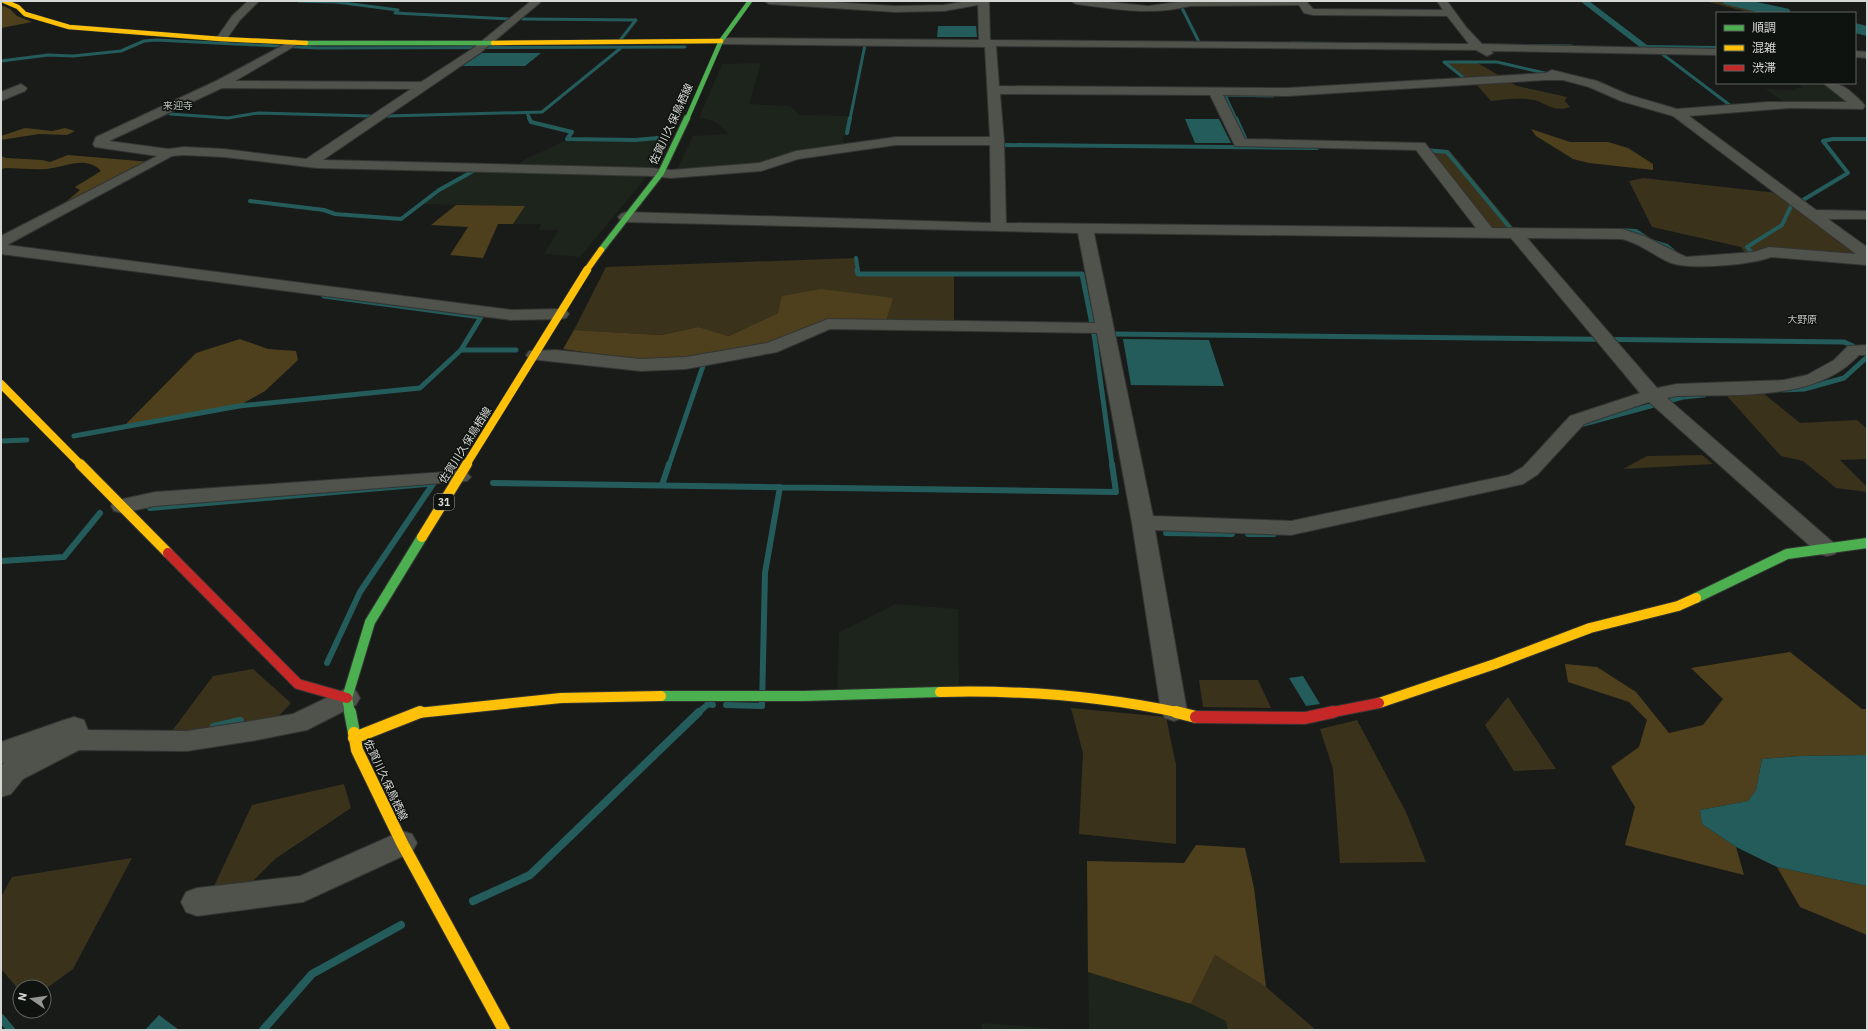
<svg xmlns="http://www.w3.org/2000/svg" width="1868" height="1031" font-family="'IBM Plex Sans','Noto Sans JP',sans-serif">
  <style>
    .built { fill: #1c241b }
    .green { fill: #3b321c }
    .forest { fill: #4e401c }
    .water { fill: #235c5b }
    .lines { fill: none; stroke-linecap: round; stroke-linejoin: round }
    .stream-far4 { stroke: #235c5b; stroke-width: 3 }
    .stream-far3 { stroke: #235c5b; stroke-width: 4 }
    .stream-far2 { stroke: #235c5b; stroke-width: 5 }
    .stream-far1 { stroke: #235c5b; stroke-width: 6 }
    .stream { stroke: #235c5b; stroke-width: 8 }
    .river { fill: #235c5b; fill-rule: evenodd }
    .street-casing { stroke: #333533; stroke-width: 2 }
    .fast-far3-casing { stroke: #333533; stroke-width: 5.5 }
    .fast-far2-casing { stroke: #333533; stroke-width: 8 }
    .fast-far1-casing { stroke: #333533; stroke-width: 12 }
    .fast-casing { stroke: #333533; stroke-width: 14 }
    .slow-far4-casing { stroke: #333533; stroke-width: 5.5 }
    .slow-far3-casing { stroke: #333533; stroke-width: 8 }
    .slow-far2-casing { stroke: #333533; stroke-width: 9 }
    .slow-far1-casing { stroke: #333533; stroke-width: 12 }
    .slow-casing { stroke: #333533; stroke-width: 14 }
    .jam-far1-casing { stroke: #333533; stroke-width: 12 }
    .jam-casing { stroke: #333533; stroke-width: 14 }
    .street { fill: #50524c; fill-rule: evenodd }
    .fast-far3 { stroke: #4caf50; stroke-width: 4.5 }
    .fast-far2 { stroke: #4caf50; stroke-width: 6 }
    .fast-far1 { stroke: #4caf50; stroke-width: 10 }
    .fast { stroke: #4caf50; stroke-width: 12 }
    .slow-far4 { stroke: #ffc107; stroke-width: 4.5 }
    .slow-far3 { stroke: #ffc107; stroke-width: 6 }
    .slow-far2 { stroke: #ffc107; stroke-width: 8 }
    .slow-far1 { stroke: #ffc107; stroke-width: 10 }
    .slow { stroke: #ffc107; stroke-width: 12 }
    .jam-far1 { stroke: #c62828; stroke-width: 10 }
    .jam { stroke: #c62828; stroke-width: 12 }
    .labels { text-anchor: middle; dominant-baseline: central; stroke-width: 3; stroke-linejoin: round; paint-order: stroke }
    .far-neighbourhood-label { font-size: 10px; fill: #bac0b9; stroke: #0f130f }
    .shield { fill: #0f130f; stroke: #9a9d9a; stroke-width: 1 }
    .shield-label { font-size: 10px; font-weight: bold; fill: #d5d8d5 }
    .street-label { font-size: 11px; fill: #d5d8d5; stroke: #0f130f }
  </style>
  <rect width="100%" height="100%" fill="#191b19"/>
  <path class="built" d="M 761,63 L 749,104 L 790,106 L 800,115 L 850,116 L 847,133 L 842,138 L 846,147 L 760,166 L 676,172 L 693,136 L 729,134 L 714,121 L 699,118 L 722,64 Z
    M 1796,83 L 1826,83 L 1838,90 L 1853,104 L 1785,103 L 1765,89 L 1797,90 L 1794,88 L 1804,88 Z
    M 666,137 L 650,173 L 580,257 L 544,254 L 559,230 L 539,230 L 541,224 L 513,224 L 524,206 L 420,204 L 438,189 L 474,169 L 511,169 L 526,159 L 566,140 L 634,141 Z
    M 896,604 L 958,609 L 959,687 L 837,691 L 839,632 Z
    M 1088,972 L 1191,1004 L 1227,1021 L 1228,1030 L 1089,1030 Z
    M 982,1023 L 1073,1030 L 982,1030 Z"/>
  <path class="green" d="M 1705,1 L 1721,1 L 1772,13 L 1744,11 Z
    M 1442,62 L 1476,62 L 1517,86 L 1567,97 L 1565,101 L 1570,107 C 1551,114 1544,99 1526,99 C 1514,98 1502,100 1491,101 L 1475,83 Z
    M 1426,149 L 1449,150 L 1513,227 L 1489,228 Z
    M 1643,178 L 1777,193 L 1862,257 L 1770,249 L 1745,253 L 1741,247 L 1652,227 L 1629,181 Z
    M 856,258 L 858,274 L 954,274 L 954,323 L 886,322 L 892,299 L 778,313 L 729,336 L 699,327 L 661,335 L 574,330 L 606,267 Z
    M 1763,393 L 1800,423 L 1857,420 L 1867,429 L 1867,459 L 1840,460 L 1867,487 L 1867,492 L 1836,488 L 1803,461 L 1781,456 L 1727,396 Z
    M 1702,455 L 1713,464 L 1623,469 L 1647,456 Z
    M 253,669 L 291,703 L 275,720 L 169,735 L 213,676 Z
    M 1199,680 L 1258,680 L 1271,708 L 1203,707 Z
    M 1508,697 L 1556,769 L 1514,771 L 1485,725 Z
    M 1071,708 L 1166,717 L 1176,765 L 1176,844 L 1079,834 L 1083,753 Z
    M 1357,720 L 1406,812 L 1426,862 L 1340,863 L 1333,769 L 1320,729 Z
    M 344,784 L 351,808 L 275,859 L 242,892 L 209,897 L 252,805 Z
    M 132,858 L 73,969 L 44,990 L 44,987 L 20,987 L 20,991 L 1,969 L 1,897 L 12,877 Z
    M 1215,955 L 1266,987 L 1316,1030 L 1228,1030 L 1226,1021 L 1191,1004 Z"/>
  <path class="forest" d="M 1,5 L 10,9 L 17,16 L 32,22 L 1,28 L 2,23 Z
    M 25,128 L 52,131 L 65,128 L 75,131 L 67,135 L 39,134 L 1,140 L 1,136 Z
    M 1531,129 L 1570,142 L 1608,142 L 1628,148 L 1653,164 L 1653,170 L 1589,163 L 1573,159 L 1536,136 Z
    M 68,155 L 151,162 L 72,202 L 67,201 L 80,190 L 75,187 L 101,171 C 86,155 65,167 47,169 C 33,170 19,168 6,168 L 1,169 L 1,156 L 6,158 L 42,160 L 50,162 Z
    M 456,205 L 525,206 L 513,224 L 498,224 L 483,258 L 450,255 L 468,227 L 431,225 Z
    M 821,289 L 893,298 L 886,322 L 822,322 L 771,346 L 688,359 L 644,361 L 563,349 L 574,330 L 661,335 L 699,327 L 729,336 L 778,313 L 782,296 Z
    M 240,339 L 268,349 L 296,351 L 298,360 L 265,391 L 242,404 L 124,426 L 196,353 Z
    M 1790,652 L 1862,709 L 1867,709 L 1867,755 L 1800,756 L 1762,759 L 1756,790 L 1748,801 L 1700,810 L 1702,824 L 1736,847 L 1744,875 L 1625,845 L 1635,807 L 1611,767 L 1639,747 L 1647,720 L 1629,702 L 1568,682 L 1565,664 L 1597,667 L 1636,692 L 1669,733 L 1703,725 L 1723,699 L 1691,668 Z
    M 1196,845 L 1245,848 L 1254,888 L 1266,987 L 1215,955 L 1191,1004 L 1088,972 L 1087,861 L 1184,863 Z
    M 1777,867 L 1867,886 L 1867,935 L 1800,907 Z"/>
  <path class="water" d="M 1580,1 L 1589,1 L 1647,45 L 1717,46 L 1717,49 L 1641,48 Z
    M 938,26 L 976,26 L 977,37 L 937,37 Z
    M 482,53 L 541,53 L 525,66 L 462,66 Z
    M 1185,119 L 1219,119 L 1231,143 L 1195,143 Z
    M 1123,339 L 1209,340 L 1224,386 L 1131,385 Z
    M 1303,676 L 1320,704 L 1306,706 L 1289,678 Z
    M 1867,755 L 1867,886 L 1777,867 L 1736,847 L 1702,824 L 1700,810 L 1748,801 L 1756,790 L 1762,759 L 1800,756 Z
    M 159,1015 L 179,1030 L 145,1030 Z"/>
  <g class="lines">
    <path class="stream-far4" d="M 298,1 L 336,2 L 398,10 L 395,13 L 512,19
      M 1182,8 L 1199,42
      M 523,19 L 636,20 L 621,39
      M 1291,43 L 1572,46
      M 1661,53 L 1731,106
      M 1,61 L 48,55 L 73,56 L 121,51 L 144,41 L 156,40 L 317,48 L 685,47
      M 1464,78 L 1444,62 L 1497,62 L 1549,74
      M 527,113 L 530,119
      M 170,114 L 228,118 L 258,113 L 370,116
      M 387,116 L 542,112 L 622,47
      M 850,119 L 865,45
      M 1236,119 L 1225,95 L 1273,96"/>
    <path class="stream-far3" d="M 529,118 L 531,122 L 572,132 L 567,139 L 635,140 L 658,138
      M 1236,118 L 1247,142
      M 847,133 L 850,118
      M 1003,145 L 1317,148
      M 1426,150 L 1447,152 L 1511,229 L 1518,229
      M 1803,200 L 1848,173 L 1823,141 L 1833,139 L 1867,139
      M 250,201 L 324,210 L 335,214 L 401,219 L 439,190 L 475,170
      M 1619,230 L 1636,231 L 1651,241 L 1667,246 L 1678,255
      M 1746,254 L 1752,253 L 1747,247 L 1782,225 L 1792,204
      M 856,258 L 858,271"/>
    <path class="stream-far2" d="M 857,270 L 858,274 L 1082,274 L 1094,334 L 1112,465
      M 324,296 L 481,317 L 461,350 L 516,350
      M 1114,334 L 1844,342 L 1853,346
      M 1783,390 L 1804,389 L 1844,378 L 1867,357
      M 1668,401 L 1683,397 L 1704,395
      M 1578,428 L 1580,425 L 1654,405
      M 74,436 L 239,406 L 420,388 L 461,350
      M 1,441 L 27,440
      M 669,465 L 703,366"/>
    <path class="stream-far1" d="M 493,483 L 1116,492 L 1112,464
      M 662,485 L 669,464
      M 150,508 L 426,484
      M 1166,533 L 1232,534
      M 1248,534 L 1274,534
      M 1,561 L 64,557 L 100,513
      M 327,663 L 360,592 L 433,484
      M 726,705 L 762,706 L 765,573 L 780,487
      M 698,713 L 708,704 L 713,705"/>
    <path class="stream" d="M 214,727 L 240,721
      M 473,901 L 530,875 L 699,712
      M 1,1018 L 11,1030
      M 263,1030 L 312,974 L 401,925"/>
    <path class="river" d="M 1722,1 L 1752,1 L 1789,9 L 1791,13 L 1761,13 L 1724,4 Z
      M 1855,23 L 1867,26 L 1867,36 L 1855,33 Z"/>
    <g class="street-casing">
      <path id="street" d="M 248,1 L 259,1 L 240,20 L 225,41 L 217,41 L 216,39 L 232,16 Z
        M 531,1 L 542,1 L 480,53 L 323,160 L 651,168 L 671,170 L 759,163 L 796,151 L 896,137 L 990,137 L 985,47 L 721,44 L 716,41 L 721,38 L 979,40 L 978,5 L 944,11 L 895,12 L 769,4 L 764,1 L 816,1 L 895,6 L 944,5 L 967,1 L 989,1 L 990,40 L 1469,44 L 1447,16 L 1313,15 L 1304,13 L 1299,5 L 1296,5 L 1190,6 C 1152,16 1114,9 1076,4 L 1071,1 L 1099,1 L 1148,6 L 1186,1 L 1306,1 L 1313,9 L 1443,10 L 1437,1 L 1447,1 L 1466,27 L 1482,44 L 1717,49 L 1717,55 L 1491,51 L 1493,53 L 1487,56 L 1476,50 L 996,46 L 999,86 L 1287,88 L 1546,73 L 1552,70 L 1597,81 L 1629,95 L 1677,109 L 1768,102 L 1847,102 L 1823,83 C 1845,83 1848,89 1863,103 L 1865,106 L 1863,109 L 1790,108 L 1689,116 L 1816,210 L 1867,211 L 1867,219 L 1828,219 L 1867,247 L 1867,265 L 1771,257 C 1751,265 1691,270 1671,263 C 1654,256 1640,243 1622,239 L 1527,238 L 1657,388 L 1677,384 L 1784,380 L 1807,375 L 1834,360 L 1848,346 L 1867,345 L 1867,355 L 1859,355 C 1816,402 1736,394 1677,396 L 1667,398 L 1835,544 L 1838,549 L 1835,554 L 1827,556 L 1819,554 L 1649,402 L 1584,424 L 1537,475 L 1523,484 L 1291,535 L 1155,530 L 1187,711 L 1183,718 L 1174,721 L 1165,718 L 1161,711 L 1132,523 L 1097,333 L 830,329 L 777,352 L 686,369 L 641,371 L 529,359 L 526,355 L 529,351 L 556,350 L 641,359 L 686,357 L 767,343 L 828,319 L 1095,323 L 1078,233 L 626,222 L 621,220 L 618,217 L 621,214 L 626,212 L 991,223 L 990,145 L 896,145 L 798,159 L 761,171 L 671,178 L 651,176 L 317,168 L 224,157 L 184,155 L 172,156 L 7,245 L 511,310 L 560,309 L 566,310 L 569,314 L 566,318 L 560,319 L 511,320 L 1,254 L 1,236 L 157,156 L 95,147 L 93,144 L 96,137 L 216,81 L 291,41 L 295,40 L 300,43 L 235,81 L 421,82 L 472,49 ZM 1546,80 L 1563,80 L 1589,87 L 1621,101 L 1673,116 L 1856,254 L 1769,247 L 1754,252 L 1686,257 L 1644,236 L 1622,229 L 1492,228 L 1425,143 L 1245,139 L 1223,95 L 1287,96 ZM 222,88 L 411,89 L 306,159 L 224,149 L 184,147 L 168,149 L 109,141 ZM 1000,94 L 1210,95 L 1235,146 L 1416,150 L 1476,228 L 1006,223 L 1004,141 ZM 1094,233 L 1511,238 L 1640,393 L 1570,416 L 1523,467 L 1509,475 L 1291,521 L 1153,516 Z
        M 1855,51 L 1867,52 L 1867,58 L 1855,57 Z
        M 21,84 L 27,88 L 25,91 L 1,101 L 1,92 Z
        M 460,471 L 467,473 L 471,477 L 467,481 L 155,506 L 122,513 L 114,511 L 111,506 L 114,501 L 155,492 Z
        M 347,688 L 356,691 L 360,698 L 356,705 L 307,730 L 257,740 L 187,751 L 79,750 L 23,779 L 11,794 L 1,797 L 1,766 L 5,762 L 1,764 L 1,742 L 64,720 L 74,717 L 84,720 L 88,730 L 187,731 L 257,720 L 293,714 Z
        M 402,831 L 412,834 L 417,843 L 412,852 L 303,902 L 197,916 L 186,912 L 181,902 L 186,892 L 197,888 L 300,876 Z"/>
    </g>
    <g class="fast-far3-casing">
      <path id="fast-far3" d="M 306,43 L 493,43
        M 687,119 L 721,41 L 750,1"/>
    </g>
    <g class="fast-far2-casing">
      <path id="fast-far2" d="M 601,250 L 661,173 L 687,118"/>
    </g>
    <g class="fast-far1-casing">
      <path id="fast-far1" d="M 1696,598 L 1787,554 L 1867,543
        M 661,696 L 804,696 L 940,692
        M 350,713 L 347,698 L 370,622 L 422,537"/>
    </g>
    <g class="fast-casing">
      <path id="fast" d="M 350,712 L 354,733"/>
    </g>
    <g class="slow-far4-casing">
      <path id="slow-far4" d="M 4,1 L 18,7 L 25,14 L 69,27 L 221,39 L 306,43
        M 493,43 L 721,41"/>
    </g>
    <g class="slow-far3-casing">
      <path id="slow-far3" d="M 586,271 L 601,250"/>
    </g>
    <g class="slow-far2-casing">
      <path id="slow-far2" d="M 1,384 L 81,465
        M 466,465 L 587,270"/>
    </g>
    <g class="slow-far1-casing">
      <path id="slow-far1" d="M 80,464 L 168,553
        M 422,537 L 467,464
        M 940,692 C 1020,690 1102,696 1181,713
        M 1379,703 L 1495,664 L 1590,628 L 1678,606 L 1696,598
        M 418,713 L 561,698 L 661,696"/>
    </g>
    <g class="slow-casing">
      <path id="slow" d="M 1176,712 L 1196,717
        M 354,733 L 357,750 L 402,843 L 504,1030
        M 354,738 L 420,712"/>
    </g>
    <g class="jam-far1-casing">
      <path id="jam-far1" d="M 168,553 L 298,684 L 347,698
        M 1328,713 L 1379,703"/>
    </g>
    <g class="jam-casing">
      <path id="jam" d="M 1196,717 L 1305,718 L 1333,712"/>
    </g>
    <use href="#street" class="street"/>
    <use href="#fast-far3" class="fast-far3"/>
    <use href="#fast-far2" class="fast-far2"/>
    <use href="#fast-far1" class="fast-far1"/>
    <use href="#fast" class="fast"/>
    <use href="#slow-far4" class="slow-far4"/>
    <use href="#slow-far3" class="slow-far3"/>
    <use href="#slow-far2" class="slow-far2"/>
    <use href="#slow-far1" class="slow-far1"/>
    <use href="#slow" class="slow"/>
    <use href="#jam-far1" class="jam-far1"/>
    <use href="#jam" class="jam"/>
  </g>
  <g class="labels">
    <g class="far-neighbourhood-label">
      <text x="178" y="105">来迎寺</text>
      <text x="1802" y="319">大野原</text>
    </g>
    <rect class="shield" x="434" y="494" width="20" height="16" rx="3"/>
    <g class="shield-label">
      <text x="444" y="502">31</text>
    </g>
    <g class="street-label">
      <text transform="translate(671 124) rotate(-65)">佐賀川久保鳥栖線</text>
      <text transform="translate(465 445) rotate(-58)">佐賀川久保鳥栖線</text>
      <text transform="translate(386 780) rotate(65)">佐賀川久保鳥栖線</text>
    </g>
  </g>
  <rect width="1868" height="1031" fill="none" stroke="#d5d8d5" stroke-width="4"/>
  <rect x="1716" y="12" width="140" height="72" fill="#0f130f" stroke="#5e625e"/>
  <rect x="1724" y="25" width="20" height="6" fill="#4caf50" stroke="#5e625e"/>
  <text x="1752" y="32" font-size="12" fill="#d5d8d5">順調</text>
  <rect x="1724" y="45" width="20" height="6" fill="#ffc107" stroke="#5e625e"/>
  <text x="1752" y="52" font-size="12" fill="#d5d8d5">混雑</text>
  <rect x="1724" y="65" width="20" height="6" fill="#c62828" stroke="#5e625e"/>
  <text x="1752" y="72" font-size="12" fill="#d5d8d5">渋滞</text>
  <g transform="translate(32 999) rotate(283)"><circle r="19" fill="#0f130f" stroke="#5e625e"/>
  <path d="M0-3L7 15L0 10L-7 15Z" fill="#939693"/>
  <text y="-6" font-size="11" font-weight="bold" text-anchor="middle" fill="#d5d8d5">N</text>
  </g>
</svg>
